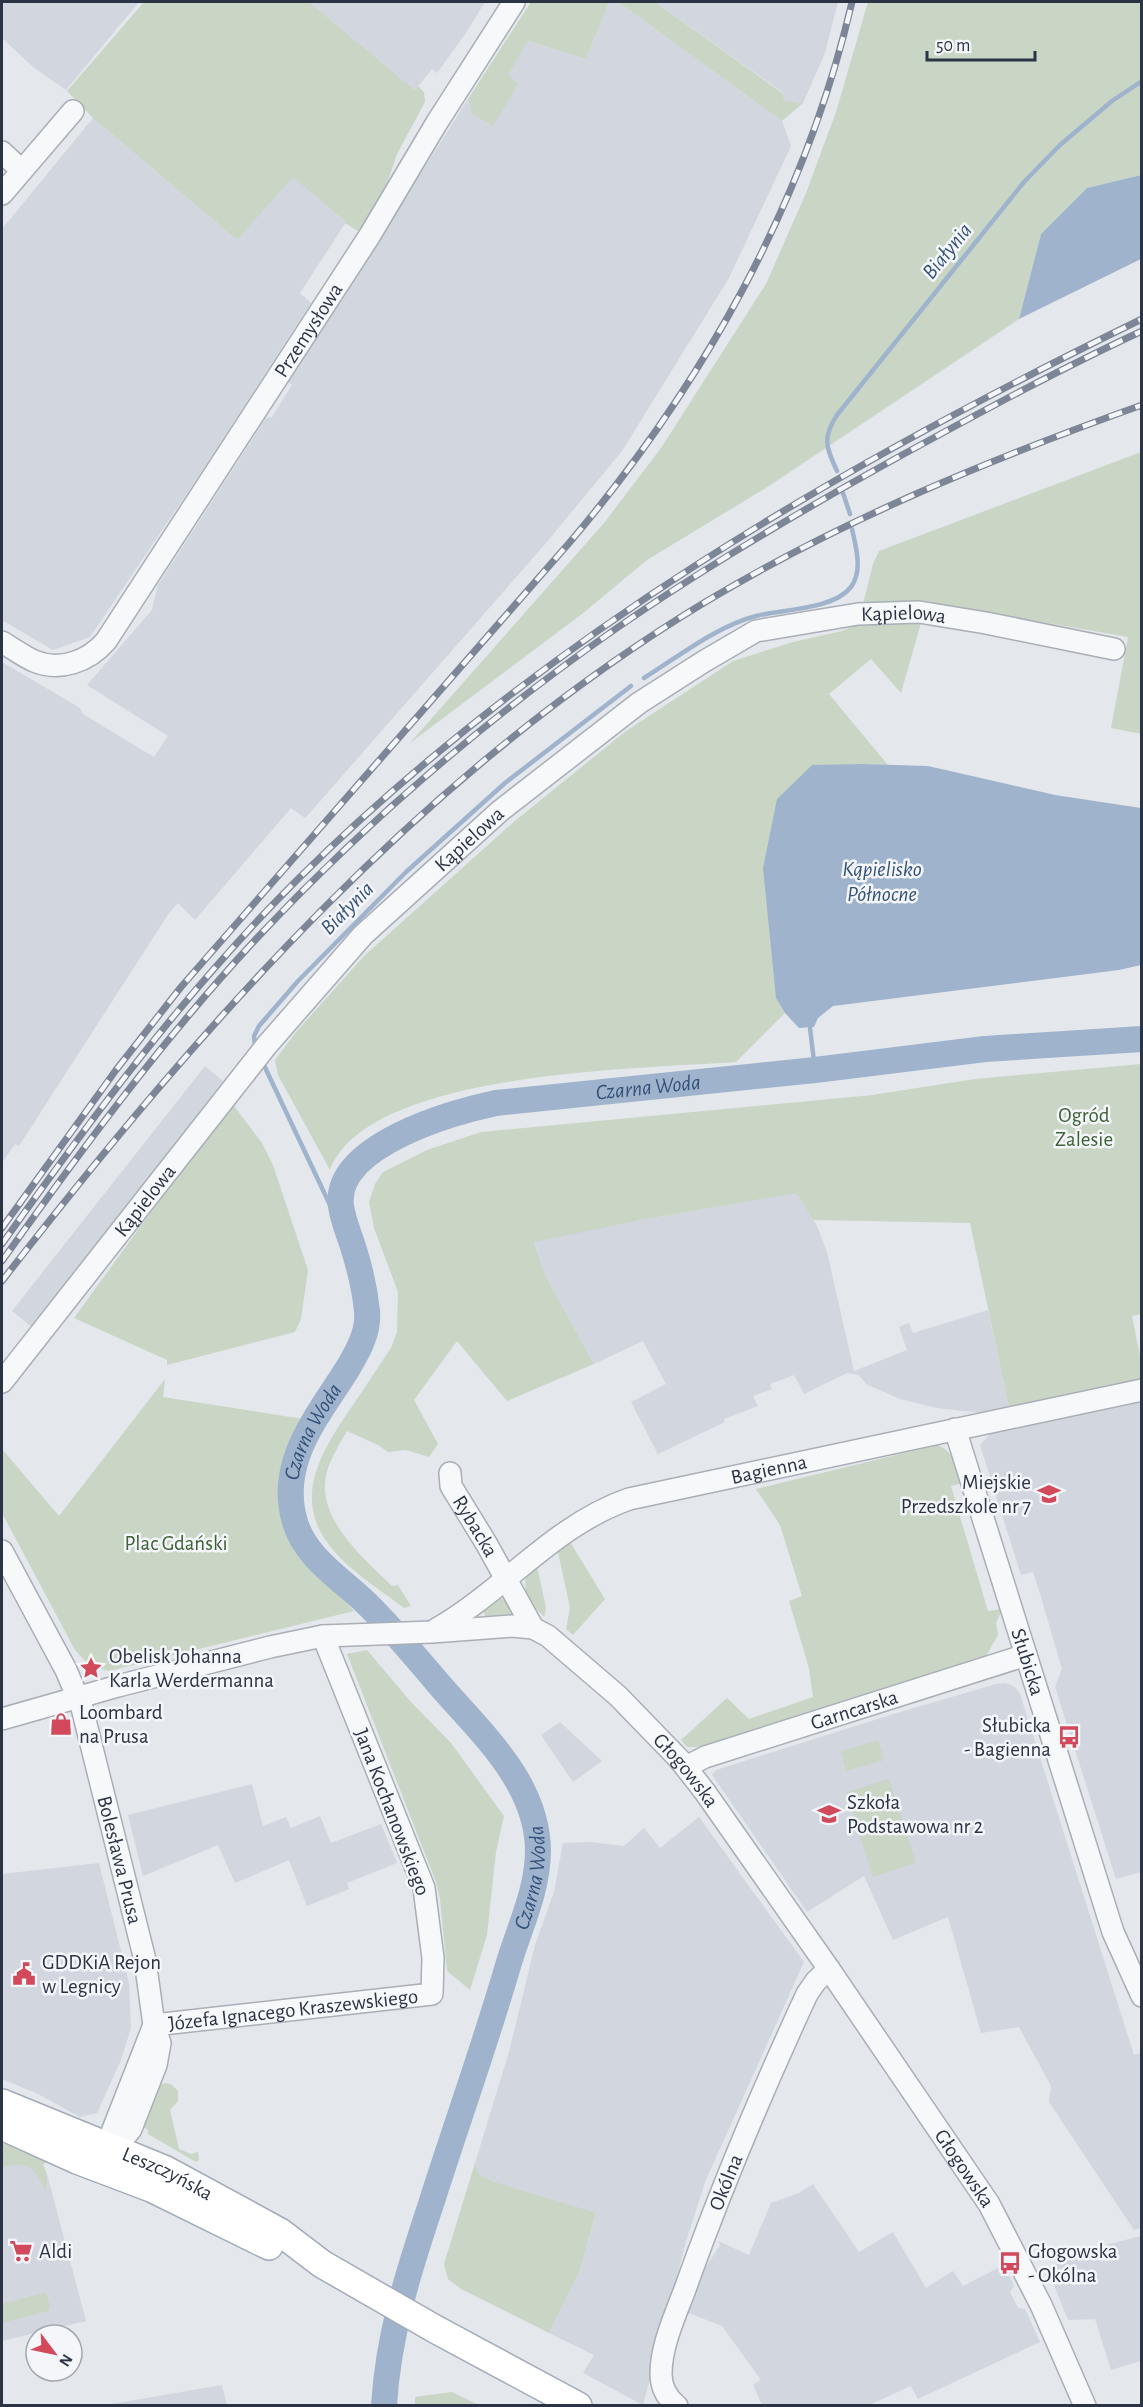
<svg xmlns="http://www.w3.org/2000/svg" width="1143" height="2407" font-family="'Alegreya Sans',sans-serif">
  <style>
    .built { fill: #d2d6de }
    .green { fill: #c9d6c5 }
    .water { fill: #9fb4cc }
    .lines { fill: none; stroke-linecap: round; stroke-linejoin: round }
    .stream { stroke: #9fb4cc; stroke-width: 4.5 }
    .river { stroke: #9fb4cc; stroke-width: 26 }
    .minor-casing { stroke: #a9aeb7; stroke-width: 24 }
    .major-casing { stroke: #a3abb8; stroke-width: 30 }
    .minor { stroke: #f7f8fa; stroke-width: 21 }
    .major { stroke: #fff; stroke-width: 27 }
    .rail-casing { stroke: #7d8696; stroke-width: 7 }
    .rail { stroke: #f4f6f9; stroke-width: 4.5; stroke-dasharray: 14; stroke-linecap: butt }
    .labels { text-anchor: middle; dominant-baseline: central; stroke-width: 5; stroke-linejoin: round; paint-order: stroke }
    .street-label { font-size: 21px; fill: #2b3445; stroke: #f4f6f9 }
    .park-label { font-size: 21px; fill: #3f6138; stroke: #f4f6f9 }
    .poi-label { font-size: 21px; fill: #2b3445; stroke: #f4f6f9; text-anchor: start }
    .water-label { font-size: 22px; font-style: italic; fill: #34527a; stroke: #f4f6f9 }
  </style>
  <rect width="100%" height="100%" fill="#e4e7ec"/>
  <path class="built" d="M 2,2 L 139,2 L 66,90 L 33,67 L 2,38 Z
    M 309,2 L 485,2 L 466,33 L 437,73 L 432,69 L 415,90 Z
    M 609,2 L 618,2 L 782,121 L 791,146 L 729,278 L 622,451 L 546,543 L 308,815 L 305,818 L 291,808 L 195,920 L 178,903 L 169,913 L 19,1146 L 15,1144 L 2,1163 L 2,662 L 80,708 L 83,714 L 154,757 L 168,736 L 87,685 L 152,610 L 158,585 L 266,418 L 272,417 L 292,385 L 288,382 L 468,99 L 472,114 L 518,84 L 507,76 L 528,41 L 586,59 Z
    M 655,2 L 838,2 L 825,53 L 803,103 L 785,101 L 782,92 Z
    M 93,118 L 237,240 L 293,176 L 346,222 L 300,293 L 311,303 L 194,483 L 90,637 L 53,650 L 2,620 L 2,229 Z
    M 205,1066 L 223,1081 L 33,1328 L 12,1311 Z
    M 792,1194 L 798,1195 L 817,1226 L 827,1252 L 854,1371 L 907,1350 L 899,1327 L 909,1323 L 913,1333 L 988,1310 L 1009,1408 L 982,1413 L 937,1408 L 900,1399 L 866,1384 L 859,1375 L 847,1373 L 804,1394 L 794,1375 L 770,1384 L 772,1389 L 753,1396 L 758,1406 L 724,1419 L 725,1422 L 658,1454 L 631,1402 L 666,1384 L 643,1341 L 594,1364 L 546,1277 L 534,1241 L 641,1220 Z
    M 1141,1402 L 1141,1872 L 1116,1879 L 1055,1687 L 1062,1669 L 1038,1587 L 1033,1572 L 1021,1575 L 980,1445 L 990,1434 Z
    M 1006,1683 L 1015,1687 L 1020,1694 L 1134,2055 L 1141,2053 L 1141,2228 L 1134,2230 L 1049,2102 L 1051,2086 L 1019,2027 L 981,2033 L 948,1917 L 893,1940 L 864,1876 L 807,1912 L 712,1775 L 716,1770 L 890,1715 L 996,1684 Z
    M 560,1722 L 602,1761 L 573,1782 L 541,1735 Z
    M 252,1784 L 263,1826 L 286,1817 L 291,1828 L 320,1816 L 331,1843 L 381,1824 L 397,1863 L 347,1883 L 349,1889 L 307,1906 L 289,1860 L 235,1883 L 218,1845 L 143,1876 L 128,1815 Z
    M 699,1817 L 804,1962 L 705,2182 L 686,2242 L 643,2405 L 583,2373 L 594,2355 L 549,2333 L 580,2270 L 596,2214 L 495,2182 L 480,2175 L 475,2163 L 509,2052 L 535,1945 L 554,1892 L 563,1843 L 590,1842 L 624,1846 L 644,1828 L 660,1848 Z
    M 99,1863 L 129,1983 L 131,2028 L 121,2060 L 97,2113 L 80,2117 L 38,2094 L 2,2079 L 2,1874 Z
    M 2,2151 L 34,2165 L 47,2174 L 86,2321 L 2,2341 Z
    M 813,2184 L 859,2252 L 893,2232 L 926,2288 L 953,2271 L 963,2286 L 1004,2265 L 1014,2286 L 1010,2292 L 1018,2308 L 1025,2309 L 1040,2342 L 918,2399 L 911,2386 L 869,2405 L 762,2405 L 753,2385 L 761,2380 L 722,2326 L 683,2311 L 701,2270 L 708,2264 L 720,2245 L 718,2241 L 749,2255 L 771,2203 L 799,2193 Z
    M 1141,2236 L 1141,2361 L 1111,2370 L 1095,2319 L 1068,2320 L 1047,2268 L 1086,2250 Z
    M 222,2385 L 227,2405 L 106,2405 Z"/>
  <path class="green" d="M 144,2 L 309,2 L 415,90 L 418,86 L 424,92 L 425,102 L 397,154 L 379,207 L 363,234 L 345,223 L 345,221 L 293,177 L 237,240 L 93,118 L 67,91 Z
    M 531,2 L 609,2 L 586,59 L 528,41 L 508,75 L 518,84 L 493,126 L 472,114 L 468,99 Z
    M 618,2 L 655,2 L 782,93 L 785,101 L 803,103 L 782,121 Z
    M 868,2 L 1141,2 L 1141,175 L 1087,188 L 1041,234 L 1019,319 L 769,486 L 647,560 L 582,614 L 410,743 L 604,523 L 661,448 L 766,284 L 806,193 L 836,112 Z
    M 1141,452 L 1141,734 L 1111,728 L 1128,637 L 927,602 L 901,693 L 871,659 L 829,694 L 888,765 L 863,764 L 776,997 L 785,1013 L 736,1062 C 644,1069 368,1070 330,1170 L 278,1075 L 275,1060 L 296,1032 L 364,956 L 516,820 L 626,731 L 733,661 L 793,642 L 842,631 L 858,624 L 873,564 L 879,551 Z
    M 1141,1064 L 1142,1314 L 1132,1316 L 1141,1361 L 1141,1381 L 1009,1408 L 970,1223 L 813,1220 L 798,1195 L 792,1194 L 641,1220 L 534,1242 L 546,1277 L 594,1364 L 507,1401 L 457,1341 L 414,1400 L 438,1444 L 429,1457 L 406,1450 L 388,1452 L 378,1445 L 347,1431 C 338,1447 326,1465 325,1483 C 322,1523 365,1560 392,1586 L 398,1585 L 411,1606 L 404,1608 C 378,1588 346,1569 327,1542 C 292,1494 325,1446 353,1405 C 366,1386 378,1367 391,1348 L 397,1332 L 398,1292 L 374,1228 L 369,1202 L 375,1184 L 383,1172 L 427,1150 L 481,1132 L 872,1095 L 975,1079 Z
    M 231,1102 L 262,1143 L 273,1165 L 308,1270 L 301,1319 L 295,1332 L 167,1365 L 167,1360 L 74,1318 Z
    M 165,1379 L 163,1397 L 303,1419 C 283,1455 268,1498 289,1538 C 293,1545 301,1552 307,1559 C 322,1576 338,1593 354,1611 L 109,1671 L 90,1666 L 75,1650 L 2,1513 L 2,1449 L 59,1516 Z
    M 937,1445 C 953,1450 957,1468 963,1483 L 951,1486 L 988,1611 L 1002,1609 L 1003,1612 L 1000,1614 L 996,1623 L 998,1635 L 986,1656 L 697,1747 L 687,1747 L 681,1740 L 727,1698 L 749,1719 L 813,1697 L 809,1668 L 789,1601 L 802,1596 L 780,1525 L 756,1489 Z
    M 570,1542 L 605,1599 L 573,1635 L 566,1629 L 570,1608 L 558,1552 Z
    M 537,1566 L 546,1608 L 544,1617 C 531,1603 521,1593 527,1573 Z
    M 499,1595 L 511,1608 L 513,1614 L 485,1616 L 483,1608 Z
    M 367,1650 L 410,1701 L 451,1743 L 504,1816 L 496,1852 L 487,1935 L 470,1990 L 447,1971 L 440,1899 L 436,1882 L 347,1654 Z
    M 878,1740 L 884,1760 L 846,1771 L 841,1751 Z
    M 889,1779 L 916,1863 L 873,1877 L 846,1792 Z
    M 166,2083 L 172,2085 L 178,2091 L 178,2101 L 170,2110 L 179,2149 L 191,2154 L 198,2152 L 199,2160 L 196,2162 L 148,2134 L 148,2130 L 142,2126 L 158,2085 Z
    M 2,2143 L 54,2159 L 43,2164 L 47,2174 L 46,2193 C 38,2171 27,2157 2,2168 Z
    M 475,2163 L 480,2175 L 495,2182 L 596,2213 L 580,2270 L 549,2333 L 461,2289 L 448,2279 L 444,2264 Z
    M 46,2292 L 50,2307 L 48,2311 L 2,2323 L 2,2304 Z
    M 452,2392 L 479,2405 L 415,2405 L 415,2397 Z"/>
  <path class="water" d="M 1141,175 L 1141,259 L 1019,319 L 1041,234 L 1087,188 Z
    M 863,764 L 928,766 L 1055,795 L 1141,808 L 1141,965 L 1119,970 L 833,1006 L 818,1018 L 814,1027 L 799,1028 L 785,1013 L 776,998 L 763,868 L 777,799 L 812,765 Z"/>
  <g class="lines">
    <path class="stream" d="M 837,471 C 826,447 822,438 837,415 L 1024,182 L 1060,145 L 1112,101 L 1142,81
      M 843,493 L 850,514
      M 644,678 C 678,657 717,626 756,616 C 783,609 833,610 851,587 C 863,571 856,547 852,529
      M 810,1028 L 815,1070
      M 255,1048 L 254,1036 L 259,1026 L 298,981 L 406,872 L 505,783 L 631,686
      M 262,1061 L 330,1205 L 344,1216"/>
    <path class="river" id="s1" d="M 384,2406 C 388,2335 409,2270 431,2204 C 456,2125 484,2048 507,1969 C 518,1930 538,1892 538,1850 C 537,1781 479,1731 437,1682 C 414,1655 391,1627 365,1602 C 340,1578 305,1557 295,1522 C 277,1462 318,1416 348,1368 C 358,1351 369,1332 367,1311 C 365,1291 360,1269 354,1250 C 350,1236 343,1221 341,1206 C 333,1146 452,1112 496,1103 L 815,1070 L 985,1049 L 1142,1039"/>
    <g class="minor-casing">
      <g id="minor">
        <path d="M 2,152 L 21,170"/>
        <path d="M 2,194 L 73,111"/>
        <path id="s2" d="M 2,642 C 12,648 23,656 34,661 C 60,672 89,661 106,641 L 370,235 L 436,124 L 514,2"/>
        <path id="s3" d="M 2,1382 L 267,1045 L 363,935 L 500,811 L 639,703 L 703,662 L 756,631 L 858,614 L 919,612 L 986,623 L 1114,649"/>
        <path id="s4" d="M 955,1429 L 1113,1932 L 1142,1996"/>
        <path id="s5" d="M 450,1473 L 451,1486 L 486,1543 L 533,1628"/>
        <path id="s6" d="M 2,1551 L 66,1670 L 82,1708 L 145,1960 L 154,2025 L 160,2043 L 156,2065 L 131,2129 L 119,2144 L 104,2154"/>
        <path id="s7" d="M 435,1630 C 504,1591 552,1526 629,1499 L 1142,1390"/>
        <path id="s8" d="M 2,1719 L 118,1686 L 270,1647 L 323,1636 L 432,1632 L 512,1626 L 533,1628 L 548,1636 L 618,1696 L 680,1760 L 705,1792 L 829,1969 L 989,2204 L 1041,2305 L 1085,2406"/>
        <path id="s9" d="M 686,1767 L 705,1757 L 1026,1655"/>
        <path id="s10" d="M 154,2025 L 432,1994 L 433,1958 L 424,1888 L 323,1636"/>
        <path d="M 114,2157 L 112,2132 L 154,2025"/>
        <path id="s11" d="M 677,2406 C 667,2398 661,2387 661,2374 C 661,2342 679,2308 689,2278 C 724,2181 764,2087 807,1994 L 816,1981 L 829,1969"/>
      </g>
    </g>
    <g class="major-casing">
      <g id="major">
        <path id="s12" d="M 2,2103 L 166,2170 L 280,2232 L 322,2264 L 435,2329 L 578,2406"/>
        <path d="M 2,2126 L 77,2160 L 151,2188 L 269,2246"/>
      </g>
    </g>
    <use href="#minor" class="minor"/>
    <use href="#major" class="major"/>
    <g class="rail-casing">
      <path id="rail" d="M 2,1228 L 116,1070 L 181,987 L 570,542 C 703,385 805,203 852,2
        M 2,1244 C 93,1116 186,990 298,879 C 539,640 838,467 1142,319
        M 2,1261 C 82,1149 163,1039 257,938 C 365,823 485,720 614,630 C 706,566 804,509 902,455 C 981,412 1060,369 1142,331
        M 2,1281 C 202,1024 424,771 707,601 C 844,519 991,459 1142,405"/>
    </g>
    <use href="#rail" class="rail"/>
  </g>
  <defs>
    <g id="school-bare" transform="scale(1.8)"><path d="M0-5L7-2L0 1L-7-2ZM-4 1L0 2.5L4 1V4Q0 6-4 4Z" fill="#d1495b" stroke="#f4f6f9" stroke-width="2.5" paint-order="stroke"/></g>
    <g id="sight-bare" transform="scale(1.8)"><path d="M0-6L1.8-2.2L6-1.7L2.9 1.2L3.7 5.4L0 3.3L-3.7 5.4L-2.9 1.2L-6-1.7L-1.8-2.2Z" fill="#d1495b" stroke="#f4f6f9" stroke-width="2.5" paint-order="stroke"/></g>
    <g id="shop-bare" transform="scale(1.8)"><path d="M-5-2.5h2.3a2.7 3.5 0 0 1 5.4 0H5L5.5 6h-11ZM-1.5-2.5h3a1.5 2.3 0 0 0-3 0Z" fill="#d1495b" stroke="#f4f6f9" stroke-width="2.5" paint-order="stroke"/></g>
    <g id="bus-bare" transform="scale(1.8)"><path d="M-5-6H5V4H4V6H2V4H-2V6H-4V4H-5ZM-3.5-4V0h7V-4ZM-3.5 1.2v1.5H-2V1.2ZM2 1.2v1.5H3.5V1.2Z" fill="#d1495b" stroke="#f4f6f9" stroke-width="2.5" paint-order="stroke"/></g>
    <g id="civic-bare" transform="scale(1.8)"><path d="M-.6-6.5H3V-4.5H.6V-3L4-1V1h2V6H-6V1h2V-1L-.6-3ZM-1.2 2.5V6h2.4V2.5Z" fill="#d1495b" stroke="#f4f6f9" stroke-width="2.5" paint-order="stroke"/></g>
    <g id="supermarket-bare" transform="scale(1.8)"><path d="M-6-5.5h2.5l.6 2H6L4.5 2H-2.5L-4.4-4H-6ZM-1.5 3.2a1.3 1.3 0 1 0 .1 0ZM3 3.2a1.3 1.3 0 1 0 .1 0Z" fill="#d1495b" stroke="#f4f6f9" stroke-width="2.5" paint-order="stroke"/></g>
  </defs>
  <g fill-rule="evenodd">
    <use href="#school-bare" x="1049" y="1494"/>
    <use href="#sight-bare" x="91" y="1668"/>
    <use href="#shop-bare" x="61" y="1724"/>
    <use href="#bus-bare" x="1069" y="1737"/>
    <use href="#school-bare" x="829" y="1814"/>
    <use href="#civic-bare" x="24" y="1974"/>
    <use href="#supermarket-bare" x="21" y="2251"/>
    <use href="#bus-bare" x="1010" y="2263"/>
  </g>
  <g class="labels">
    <g class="street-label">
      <text stroke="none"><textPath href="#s2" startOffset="488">Przemysłowa</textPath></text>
      <text stroke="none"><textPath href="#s3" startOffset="1222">Kąpielowa</textPath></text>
      <text stroke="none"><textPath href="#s3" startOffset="718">Kąpielowa</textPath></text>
      <text stroke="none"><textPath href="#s3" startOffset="231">Kąpielowa</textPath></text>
      <text stroke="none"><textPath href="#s7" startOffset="378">Bagienna</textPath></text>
      <text stroke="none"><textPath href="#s5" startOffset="60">Rybacka</textPath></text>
      <text stroke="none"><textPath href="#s4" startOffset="244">Słubicka</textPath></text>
      <text stroke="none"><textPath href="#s9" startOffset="178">Garncarska</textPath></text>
      <text stroke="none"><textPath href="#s8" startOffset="752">Głogowska</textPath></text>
      <text transform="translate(392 1812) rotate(69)">Jana Kochanowskiego</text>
      <text stroke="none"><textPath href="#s6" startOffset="333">Bolesława Prusa</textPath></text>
      <text stroke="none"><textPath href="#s10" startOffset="140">Józefa Ignacego Kraszewskiego</textPath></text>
      <text stroke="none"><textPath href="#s8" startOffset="1238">Głogowska</textPath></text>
      <text stroke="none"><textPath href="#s12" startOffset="180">Leszczyńska</textPath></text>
      <text stroke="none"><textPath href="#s11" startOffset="240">Okólna</textPath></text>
    </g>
    <g class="park-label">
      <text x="1084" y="1115">Ogród<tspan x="1084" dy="24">Zalesie</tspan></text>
      <text x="176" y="1543">Plac Gdański</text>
    </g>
    <g class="poi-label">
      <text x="1031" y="1482" text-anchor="end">Miejskie<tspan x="1031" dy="24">Przedszkole nr 7</tspan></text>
      <text x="109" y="1656">Obelisk Johanna<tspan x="109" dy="24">Karla Werdermanna</tspan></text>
      <text x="79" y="1712">Loombard<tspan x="79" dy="24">na Prusa</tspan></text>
      <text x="1051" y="1725" text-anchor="end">Słubicka<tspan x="1051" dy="24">- Bagienna</tspan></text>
      <text x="847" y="1802">Szkoła<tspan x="847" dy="24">Podstawowa nr 2</tspan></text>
      <text x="42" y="1962">GDDKiA Rejon<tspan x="42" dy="24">w Legnicy</tspan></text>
      <text x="39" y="2251">Aldi</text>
      <text x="1028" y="2251">Głogowska<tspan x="1028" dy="24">- Okólna</tspan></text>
    </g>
    <g class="water-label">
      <text transform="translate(947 251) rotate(-51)">Białynia</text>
      <text x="882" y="869">Kąpielisko<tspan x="882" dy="25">Północne</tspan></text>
      <text transform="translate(347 908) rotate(-45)">Białynia</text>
      <text stroke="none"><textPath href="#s1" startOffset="1686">Czarna Woda</textPath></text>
      <text stroke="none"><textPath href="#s1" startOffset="1090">Czarna Woda</textPath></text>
      <text stroke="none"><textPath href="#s1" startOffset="550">Czarna Woda</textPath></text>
    </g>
  </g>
  <rect width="1143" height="2407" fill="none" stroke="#2b3445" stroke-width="6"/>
  <g transform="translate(54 2353) rotate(122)"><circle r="28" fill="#f4f6f9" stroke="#a4a8b1" stroke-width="1.5"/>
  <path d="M0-4.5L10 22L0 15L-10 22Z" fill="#d1495b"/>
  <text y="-9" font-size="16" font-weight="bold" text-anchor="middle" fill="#2b3445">N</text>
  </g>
  <path d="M927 51v9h108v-9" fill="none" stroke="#2b3445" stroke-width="3"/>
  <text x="936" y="51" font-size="18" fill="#2b3445" stroke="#f4f6f9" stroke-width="4.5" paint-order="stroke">50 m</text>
</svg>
